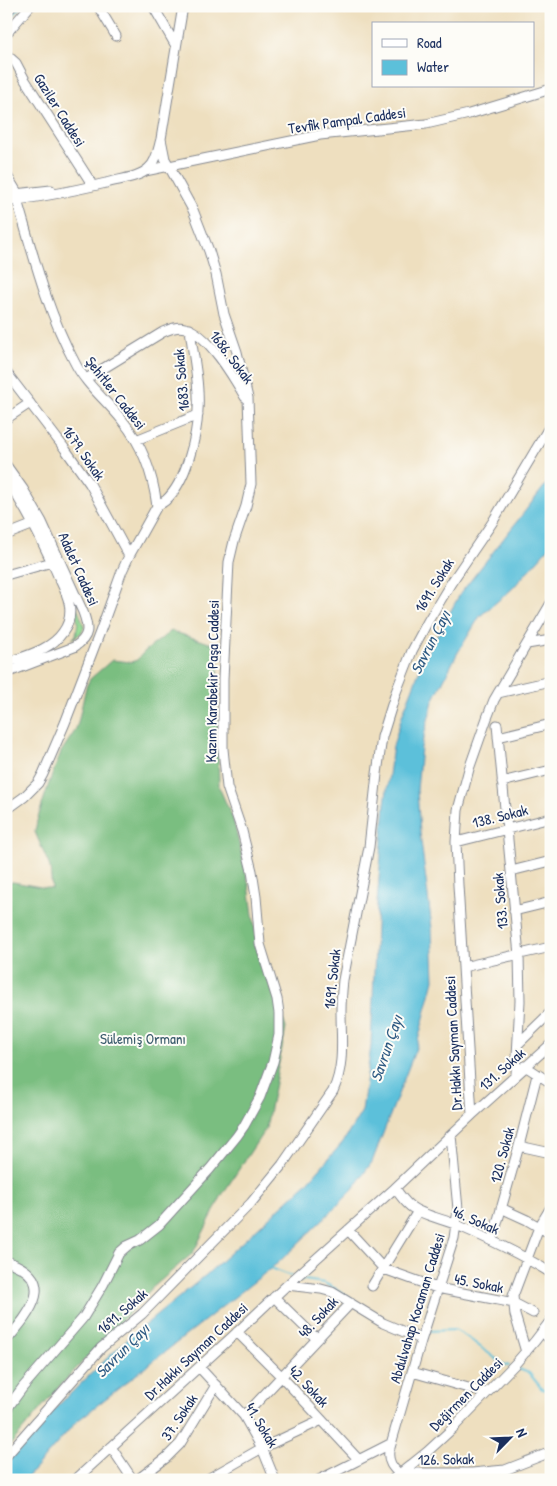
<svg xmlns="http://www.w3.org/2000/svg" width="557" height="1486" font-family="'Patrick Hand',sans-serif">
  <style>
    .green { fill: #99df97; stroke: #5a877a }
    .forest { fill: #7abe80; stroke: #4a766f }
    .water { fill: #5cc0da; stroke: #3c789c }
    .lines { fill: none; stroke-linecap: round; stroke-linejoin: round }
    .stream { stroke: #5cc0da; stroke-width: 2 }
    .minor-casing { stroke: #84878e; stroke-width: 11 }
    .minor { stroke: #fff; stroke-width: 9 }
    .labels { text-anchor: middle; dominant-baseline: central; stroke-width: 4; stroke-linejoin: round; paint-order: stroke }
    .street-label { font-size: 15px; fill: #1b2f5e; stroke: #fdfcf7 }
    .park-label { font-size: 15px; fill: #3a5b6c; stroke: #fdfcf7 }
    .water-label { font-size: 16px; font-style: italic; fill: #2e5a83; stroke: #fdfcf7 }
  </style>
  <rect width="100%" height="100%" fill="#fdfcf7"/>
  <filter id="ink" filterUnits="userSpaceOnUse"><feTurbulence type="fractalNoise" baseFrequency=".02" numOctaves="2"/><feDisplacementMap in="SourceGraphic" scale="10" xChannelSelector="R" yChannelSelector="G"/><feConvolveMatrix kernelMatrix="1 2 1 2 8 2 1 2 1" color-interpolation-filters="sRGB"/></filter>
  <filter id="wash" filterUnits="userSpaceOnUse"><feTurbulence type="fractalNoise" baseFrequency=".0096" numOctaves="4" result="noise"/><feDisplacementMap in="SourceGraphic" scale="20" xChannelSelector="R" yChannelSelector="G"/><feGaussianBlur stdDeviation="1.12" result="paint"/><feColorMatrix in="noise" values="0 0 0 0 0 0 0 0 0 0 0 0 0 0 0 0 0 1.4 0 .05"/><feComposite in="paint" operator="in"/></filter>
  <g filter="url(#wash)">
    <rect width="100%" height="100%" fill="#eedfbf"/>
    <path class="green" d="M 6,472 L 40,525 L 79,613 L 84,627 L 81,633 L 72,639 L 76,635 L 78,622 L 71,597 L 21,496 L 6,474 Z"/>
    <path class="forest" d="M 171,631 L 219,646 L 217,709 L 219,787 L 233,819 L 249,885 L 258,952 L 286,1028 L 266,1128 L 222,1195 L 193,1253 L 152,1288 L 58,1388 L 6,1450 L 6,883 L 13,882 L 52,889 L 50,867 L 35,832 L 37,821 L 49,783 L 61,752 L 75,731 L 78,723 L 86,687 L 90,679 L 112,660 L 131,662 L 137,660 L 144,652 Z"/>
    <path class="water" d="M 551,478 L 551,545 L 512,589 L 480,616 L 457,654 L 433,701 L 421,747 L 417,790 L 420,833 L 432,928 L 434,980 L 416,1048 L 372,1162 L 350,1193 L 279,1262 L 76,1422 L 25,1480 L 6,1480 L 6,1464 L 42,1421 L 124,1342 L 206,1275 L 307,1183 L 343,1142 L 362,1111 L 371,1046 L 377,903 L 385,804 L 393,746 L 403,713 L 424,659 L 460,594 Z"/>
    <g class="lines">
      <path class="stream" d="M 6,23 L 21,6
        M 270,1268 L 291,1276
        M 298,1279 L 324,1283 L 336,1289 L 354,1300
        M 427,1331 L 455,1330 L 467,1337 L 503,1364 L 509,1366
        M 516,1368 L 529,1373 L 542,1389 L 551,1391"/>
    </g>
  </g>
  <g filter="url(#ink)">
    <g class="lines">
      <g class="minor-casing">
        <path id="minor" d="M 98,6 L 116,36
          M 153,6 L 176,46
          M 6,12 L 12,6
          M 6,34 L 30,6
          M 6,54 L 16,63 L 25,80 L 90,181
          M 145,171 L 320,135 L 426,124 L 469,114 L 551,89
          M 6,174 L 18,194
          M 6,195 L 51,190
          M 6,201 C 40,198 72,191 106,183 C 119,179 139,178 149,168 C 157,161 158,149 161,139 L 183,6
          M 6,372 L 65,449 L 90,484 L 129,556
          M 86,379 L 163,332 C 170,329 177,326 185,328 C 208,333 234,378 245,397
          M 6,419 L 30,403
          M 136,440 L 198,415
          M 6,465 L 23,489 L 42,522 L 83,612 C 89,628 90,637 74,647 L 6,673
          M 6,479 C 26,508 41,539 56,571 C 60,581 67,592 69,603 C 71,613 69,624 63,632 C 51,650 25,656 6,663
          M 157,506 C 160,504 164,502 166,500 C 186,482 197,436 198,410 C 200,384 193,356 190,329
          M 6,535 L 34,524
          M 6,575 L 52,562
          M 527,644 L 551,640
          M 498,693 L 551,681
          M 497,725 L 519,955 L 520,1001 L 516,1074
          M 498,737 L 551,724
          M 502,782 L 551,770
          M 6,810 L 24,797 L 38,783 L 43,774 L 65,723 L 100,632 L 122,571 L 129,556 L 157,506 C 153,475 142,444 122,420 C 106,400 85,384 74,361 C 47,311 33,254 17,200
          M 456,842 L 551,818
          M 511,871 L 551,861
          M 514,911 L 551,902
          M 463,967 L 551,947
          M 518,1044 L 551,1012
          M 525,1066 L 551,1083
          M 472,1115 L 551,1044
          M 519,1146 L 551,1153
          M 395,1188 C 399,1194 404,1201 410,1206 C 421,1215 443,1219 457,1225 C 489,1239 521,1254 551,1273
          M 501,1208 L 527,1220 L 551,1234
          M 348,1230 L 384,1269 L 437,1288 L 514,1303 L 533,1313
          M 492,1241 L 519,1146 L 537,1075
          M 6,1261 C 59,1279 31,1312 6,1341
          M 287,1285 L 321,1289 L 332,1292 L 383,1323 L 421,1339
          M 372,1286 L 418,1211
          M 274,1297 L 317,1339
          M 237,1332 L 281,1376 L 359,1460
          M 543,1332 L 551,1341
          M 526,1352 L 515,1315 L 513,1296 L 539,1227 L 551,1207
          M 199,1367 L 244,1416 L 262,1448 L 275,1480
          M 412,1372 L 486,1393
          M 6,1410 L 23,1387 L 83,1318 L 103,1285 L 119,1253 L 127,1246 L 140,1240 L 159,1225 L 210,1169 L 237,1136 L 244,1126 L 260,1097 L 273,1062 L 279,1035 L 279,1013 L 277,999 L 260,944 L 256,897 L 252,871 L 242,831 L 227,787 L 223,749 L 223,679 L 229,562 L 234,541 L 246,506 L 251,484 L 248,398 L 237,352 L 224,314 L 216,274 L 209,251 L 193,210 L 165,159 L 161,139
          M 244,1416 L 351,1303
          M 111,1447 L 133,1480
          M 6,1456 L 101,1348 L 142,1314 L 251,1203 L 282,1165 L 333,1091 C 345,1065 341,1039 341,1011 C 341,1000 342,990 343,980 L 369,847 L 377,774 L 382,737 L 396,692 L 412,651 L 428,621 L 451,583 L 492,523 L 551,424
          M 399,1473 L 472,1473 L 505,1470 L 551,1452
          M 75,1480 L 233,1336 L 287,1285 L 395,1188 L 472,1115 L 458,885 L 456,842 L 458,810 L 469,769 L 487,718 L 494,700 L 551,603
          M 137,1480 L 166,1458 L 180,1444 L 216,1385
          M 206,1480 L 262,1448 L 322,1420
          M 319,1480 L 390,1444
          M 392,1480 L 427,1452 L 452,1429 L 515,1364 L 535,1341 L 551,1320
          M 405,1480 C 396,1470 387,1465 389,1451 L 421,1341 L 454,1238 L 458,1209 L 451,1135"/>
      </g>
      <use href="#minor" class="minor"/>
    </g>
  </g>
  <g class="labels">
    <g class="street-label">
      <text transform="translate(60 110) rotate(58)">Gaziler Caddesi</text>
      <text transform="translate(347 120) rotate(-8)">Tevfik Pampal Caddesi</text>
      <text transform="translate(232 357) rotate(53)">1686. Sokak</text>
      <text transform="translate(181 380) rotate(-95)">1683. Sokak</text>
      <text transform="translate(116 393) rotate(52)">Şehitler Caddesi</text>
      <text transform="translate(84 453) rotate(55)">1679. Sokak</text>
      <text transform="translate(79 569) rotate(66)">Adalet Caddesi</text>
      <text transform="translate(434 585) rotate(-58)">1691. Sokak</text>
      <text transform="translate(212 681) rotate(-89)">Kazım Karabekir Paşa Caddesi</text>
      <text transform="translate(500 816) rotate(-14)">138. Sokak</text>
      <text transform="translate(500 901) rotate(-95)">133. Sokak</text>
      <text transform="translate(332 979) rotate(-84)">1691. Sokak</text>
      <text transform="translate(453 1043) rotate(-93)">Dr.Hakkı Sayman Caddesi</text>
      <text transform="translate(502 1069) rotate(-42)">131. Sokak</text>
      <text transform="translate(502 1155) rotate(-75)">120. Sokak</text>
      <text transform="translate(476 1220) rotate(24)">46. Sokak</text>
      <text transform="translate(479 1283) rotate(11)">45. Sokak</text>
      <text transform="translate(417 1308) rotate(-73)">Abdulvahap Kocaman Caddesi</text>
      <text transform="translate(122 1311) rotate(-41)">1691. Sokak</text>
      <text transform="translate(318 1317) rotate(-47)">48. Sokak</text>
      <text transform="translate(196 1351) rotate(-43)">Dr.Hakkı Sayman Caddesi</text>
      <text transform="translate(309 1386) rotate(47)">42. Sokak</text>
      <text transform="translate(466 1394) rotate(-45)">Değirmen Caddesi</text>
      <text transform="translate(179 1417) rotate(-56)">37. Sokak</text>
      <text transform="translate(262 1425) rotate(59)">41. Sokak</text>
      <text transform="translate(446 1459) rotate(-1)">126. Sokak</text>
    </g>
    <g class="park-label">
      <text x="143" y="1038">Sülemiş Ormanı</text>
    </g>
    <g class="water-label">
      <text transform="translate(430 642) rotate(-63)">Savrun Çayı</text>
      <text transform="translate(386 1048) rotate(-71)">Savrun Çayı</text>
      <text transform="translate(122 1350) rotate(-45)">Savrun Çayı</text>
    </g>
  </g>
  <rect width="557" height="1486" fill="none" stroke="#fdfcf7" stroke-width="25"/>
  <rect x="372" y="22" width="162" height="65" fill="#fdfcf7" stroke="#a3aaba"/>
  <rect x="382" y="39" width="25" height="8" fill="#ffffff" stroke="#a3aaba"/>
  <text x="417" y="48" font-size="15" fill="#1b2f5e">Road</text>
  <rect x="382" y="60" width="25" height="15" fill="#5cc0da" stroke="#a3aaba"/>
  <text x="417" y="72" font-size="15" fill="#1b2f5e">Water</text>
  <g transform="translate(510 1438) rotate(66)" stroke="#fdfcf7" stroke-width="4" paint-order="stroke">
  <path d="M0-4L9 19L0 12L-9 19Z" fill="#1b2f5e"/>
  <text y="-8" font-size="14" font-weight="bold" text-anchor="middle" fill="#1b2f5e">N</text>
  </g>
</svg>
